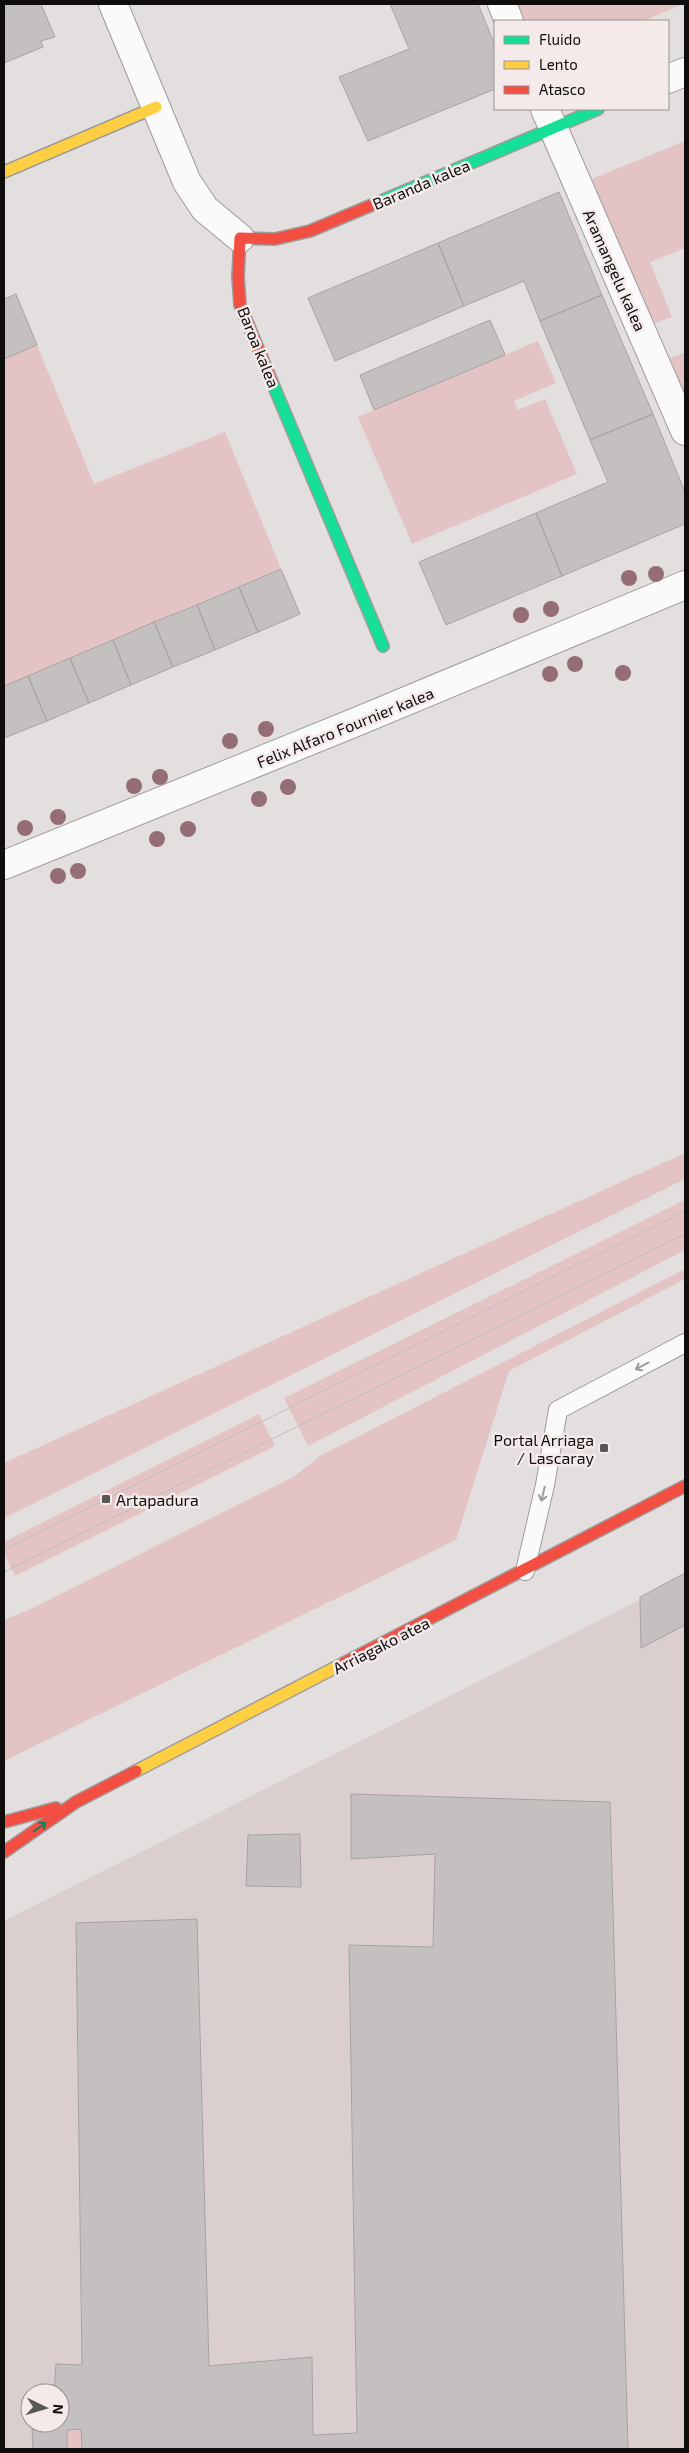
<svg xmlns="http://www.w3.org/2000/svg" width="689" height="2453" font-family="'Exo 2',sans-serif">
  <style>
    .built { fill: #dbcecf; fill-rule: evenodd }
    .green { fill: #e3c3c4 }
    .building { fill: #c4c0c0; stroke: #a7a3a3 }
    .lines { fill: none; stroke-linecap: round; stroke-linejoin: round }
    .lane-casing { stroke: #9f9b9b; stroke-width: 20 }
    .street-casing { stroke: #9f9b9b; stroke-width: 30 }
    .fast-casing { stroke: #9f9b9b; stroke-width: 14 }
    .slow-casing { stroke: #9f9b9b; stroke-width: 14 }
    .jam-casing { stroke: #9f9b9b; stroke-width: 14 }
    .lane { stroke: #fbfafa; stroke-width: 18 }
    .street { stroke: #fbfafa; stroke-width: 28 }
    .fast { stroke: #16e098; stroke-width: 11 }
    .slow { stroke: #ffcf43; stroke-width: 11 }
    .jam { stroke: #f24e42; stroke-width: 11 }
    .tram { stroke: #bebdbd; stroke-width: 1 }
    .tree { fill: #946e74 }
    .oneway { stroke: #9d9b9b }
    .oneway2 { stroke: #138159 }
    .poi-dot { fill: #5a5656; stroke: #f4eaea; stroke-width: 2 }
    .labels { text-anchor: middle; dominant-baseline: central; stroke-width: 5; stroke-linejoin: round; paint-order: stroke }
    .street-label { font-size: 16px; fill: #100d0d; stroke: #f4eaea }
    .poi-label { font-size: 16px; fill: #100d0d; stroke: #f4eaea; text-anchor: end }
  </style>
  <rect width="100%" height="100%" fill="#e4dfdf"/>
  <path class="built" d="M 685,1577 L 685,2449 L 4,2449 L 4,1921 ZM 30,2393 L 60,2393 L 60,2423 L 30,2423 Z"/>
  <path class="green" d="M 514,4 L 680,4 L 681,5 L 643,21 L 522,21 Z
    M 685,141 L 685,248 L 650,262 L 672,317 L 651,325 L 592,179 Z
    M 538,341 L 556,383 L 514,401 L 518,410 L 545,399 L 577,474 L 412,544 L 358,417 Z
    M 37,345 L 94,484 L 225,432 L 281,569 L 4,686 L 4,359 Z
    M 685,352 L 685,400 L 668,359 Z
    M 685,1153 L 685,1179 L 4,1518 L 4,1463 Z
    M 685,1200 L 685,1250 L 308,1446 L 284,1398 Z
    M 685,1269 L 685,1279 L 509,1371 L 456,1540 L 4,1761 L 4,1620 L 33,1608 L 295,1476 L 320,1456 Z
    M 259,1414 L 275,1446 L 15,1576 L 4,1554 L 4,1542 Z
    M 81,2429 L 82,2449 L 67,2449 L 67,2430 Z"/>
  <path class="building" d="M 4,4 L 41,4 L 55,37 L 41,41 L 43,47 L 4,63 Z
    M 390,4 L 478,4 L 495,45 L 495,89 L 368,141 L 339,77 L 409,49 Z
    M 559,192 L 602,295 L 540,321 L 524,281 L 464,306 L 438,243 Z
    M 438,243 L 464,306 L 335,361 L 308,298 Z
    M 16,294 L 37,345 L 4,359 L 4,299 Z
    M 602,295 L 653,414 L 590,440 L 540,321 Z
    M 490,320 L 505,355 L 374,410 L 360,375 Z
    M 653,414 L 685,492 L 685,524 L 562,576 L 536,513 L 608,482 L 590,440 Z
    M 536,513 L 562,576 L 446,625 L 419,562 Z
    M 281,569 L 300,614 L 258,632 L 239,587 Z
    M 239,587 L 258,632 L 215,650 L 197,605 Z
    M 197,605 L 215,650 L 173,667 L 154,622 Z
    M 154,622 L 173,667 L 131,685 L 113,640 Z
    M 113,640 L 131,685 L 89,703 L 70,658 Z
    M 70,658 L 89,703 L 47,721 L 28,676 Z
    M 28,676 L 47,721 L 4,738 L 4,686 Z
    M 685,1573 L 685,1625 L 641,1648 L 640,1597 Z
    M 351,1794 L 610,1802 L 628,2449 L 82,2449 L 81,2429 L 67,2430 L 67,2449 L 33,2449 L 32,2429 L 60,2423 L 60,2393 L 54,2393 L 56,2364 L 82,2365 L 76,1923 L 197,1919 L 209,2366 L 312,2357 L 313,2435 L 357,2433 L 349,1945 L 433,1947 L 435,1854 L 351,1859 Z
    M 300,1834 L 301,1887 L 246,1886 L 248,1835 Z"/>
  <g class="lines">
    <g class="lane-casing">
      <path id="lane" d="M 525,1571 L 545,1485 L 558,1410 L 685,1343"/>
    </g>
    <g class="street-casing">
      <path id="street" d="M 113,4 L 187,182 L 205,209 L 240,238
        M 502,4 L 509,21
        M 668,79 L 685,72
        M 545,109 L 685,431
        M 4,865 L 356,722 L 685,585"/>
    </g>
    <g class="fast-casing">
      <path id="fast" d="M 379,202 L 598,109
        M 272,382 L 383,646"/>
    </g>
    <g class="slow-casing">
      <path id="slow" d="M 4,172 L 156,107
        M 136,1771 L 344,1663"/>
    </g>
    <g class="jam-casing">
      <path id="jam" d="M 272,382 L 240,305 L 238,277 L 240,238 L 275,239 L 310,231 L 379,202
        M 344,1663 L 685,1486
        M 4,1822 L 56,1808
        M 4,1852 L 76,1802 L 136,1771"/>
    </g>
    <use href="#lane" class="lane"/>
    <use href="#street" class="street"/>
    <use href="#fast" class="fast"/>
    <use href="#slow" class="slow"/>
    <use href="#jam" class="jam"/>
    <path class="tram" d="M 4,1550 L 685,1211
      M 4,1572 L 685,1234"/>
  </g>
  <g class="tree">
    <circle cx="656" cy="574" r="8"/>
    <circle cx="629" cy="578" r="8"/>
    <circle cx="551" cy="609" r="8"/>
    <circle cx="521" cy="615" r="8"/>
    <circle cx="575" cy="664" r="8"/>
    <circle cx="623" cy="673" r="8"/>
    <circle cx="550" cy="674" r="8"/>
    <circle cx="266" cy="729" r="8"/>
    <circle cx="230" cy="741" r="8"/>
    <circle cx="160" cy="777" r="8"/>
    <circle cx="134" cy="786" r="8"/>
    <circle cx="288" cy="787" r="8"/>
    <circle cx="259" cy="799" r="8"/>
    <circle cx="58" cy="817" r="8"/>
    <circle cx="25" cy="828" r="8"/>
    <circle cx="188" cy="829" r="8"/>
    <circle cx="157" cy="839" r="8"/>
    <circle cx="78" cy="871" r="8"/>
    <circle cx="58" cy="876" r="8"/>
  </g>
  <defs><path id="oneway-shaft" d="M-6 0H5M1.5-3L5.5 0L1.5 3" fill="none" stroke-width="1.6" stroke-linecap="round" stroke-linejoin="round" transform="scale(1.25)"/></defs>
  <g class="oneway">
    <use href="#oneway-shaft" transform="translate(642 1366) rotate(152)"/>
    <use href="#oneway-shaft" transform="translate(543 1494) rotate(103)"/>
  </g>
  <use class="oneway2" href="#oneway-shaft" transform="translate(40 1827) rotate(-35)"/>
  <g class="poi-dot">
    <rect x="599" y="1443" width="10" height="10" rx="2.5"/>
    <rect x="101" y="1494" width="10" height="10" rx="2.5"/>
  </g>
  <g class="labels">
    <g class="street-label">
      <text transform="translate(421 184) rotate(-23)">Baranda kalea</text>
      <text transform="translate(615 270) rotate(66)">Aramangelu kalea</text>
      <text transform="translate(259 347) rotate(68)">Baroa kalea</text>
      <text transform="translate(345 727) rotate(-22)">Felix Alfaro Fournier kalea</text>
      <text transform="translate(381 1645) rotate(-27)">Arriagako atea</text>
    </g>
    <g class="poi-label">
      <text x="594" y="1439">Portal Arriaga<tspan x="594" dy="18">/ Lascaray</tspan></text>
      <text x="116" y="1499" text-anchor="start">Artapadura</text>
    </g>
  </g>
  <rect width="689" height="2453" fill="none" stroke="#100d0d" stroke-width="10"/>
  <rect x="494" y="20" width="175" height="90" fill="#f4eaea" stroke="#999292"/>
  <rect x="504" y="36" width="25" height="8" fill="#16e098" stroke="#999292"/>
  <text x="539" y="45" font-size="15" fill="#100d0d">Fluido</text>
  <rect x="504" y="61" width="25" height="8" fill="#ffcf43" stroke="#999292"/>
  <text x="539" y="70" font-size="15" fill="#100d0d">Lento</text>
  <rect x="504" y="86" width="25" height="8" fill="#f24e42" stroke="#999292"/>
  <text x="539" y="95" font-size="15" fill="#100d0d">Atasco</text>
  <g transform="translate(45 2408) rotate(95)"><circle r="24" fill="#f4eaea" stroke="#999292"/>
  <path d="M0-4L9 19L0 12L-9 19Z" fill="#5a5656"/>
  <text y="-8" font-size="14" font-weight="bold" text-anchor="middle" fill="#100d0d">N</text>
  </g>
</svg>
